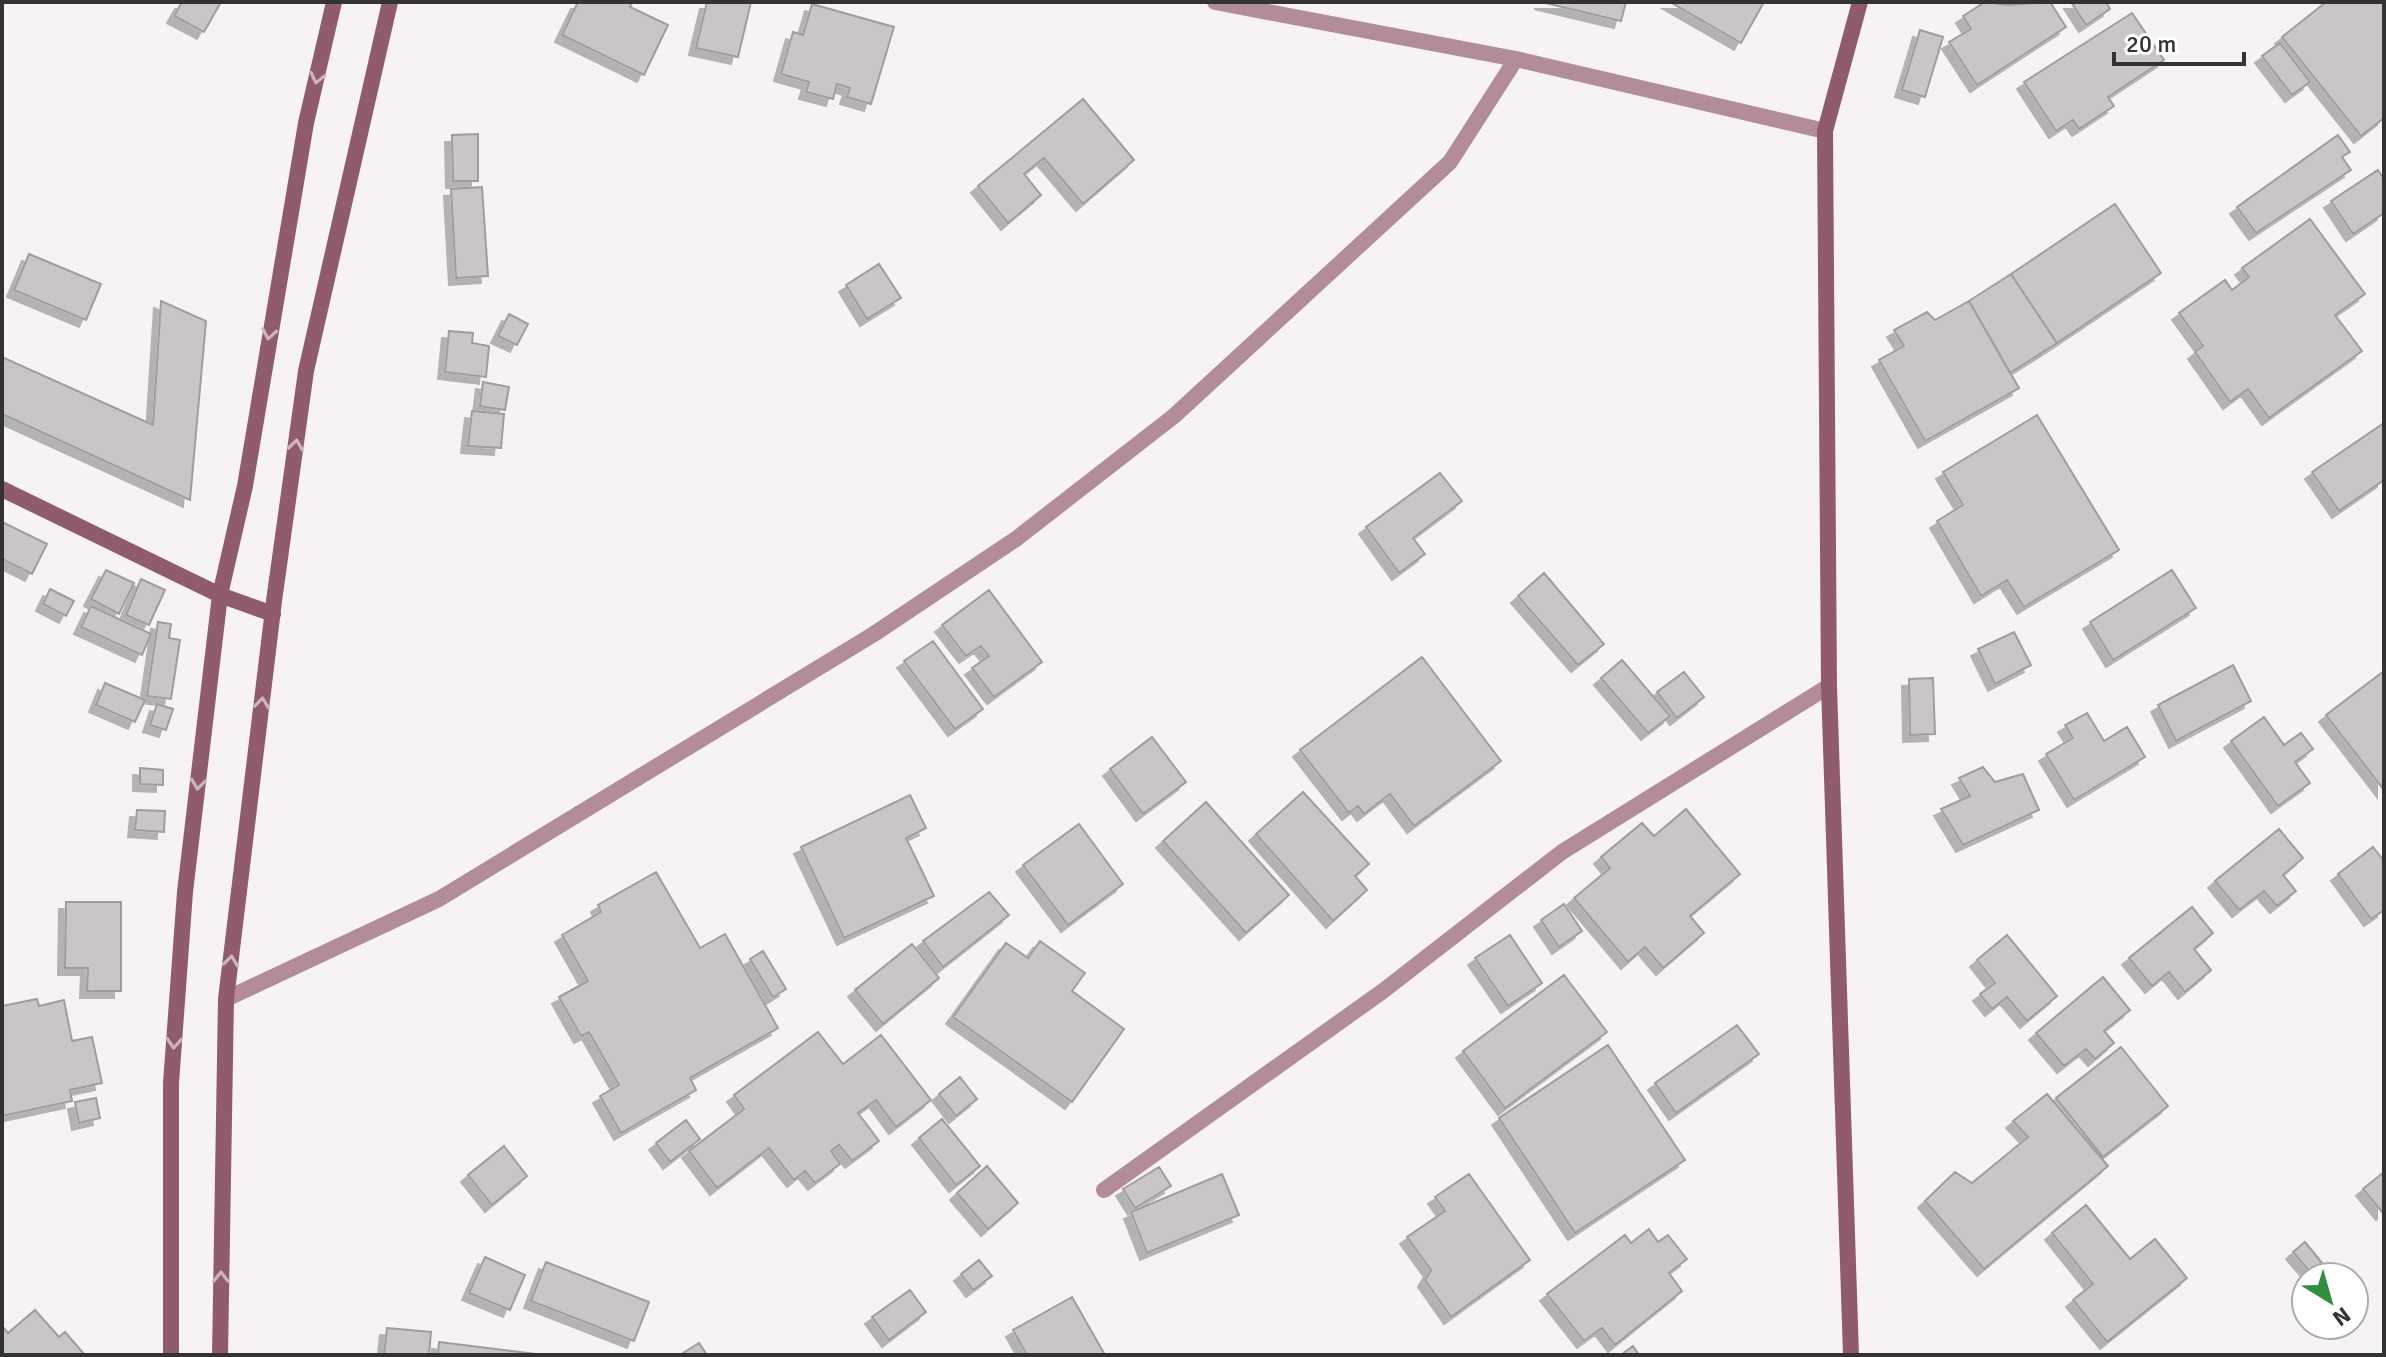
<svg xmlns="http://www.w3.org/2000/svg" width="2386" height="1357" font-family="Signika,sans-serif">
  <style>
    .building { fill: #cac6c7; stroke: #a19d9f; stroke-width: 2; filter: url(#shadow) }
    .lines { fill: none; stroke-linecap: round; stroke-linejoin: round }
    .street { stroke: #b28c99; stroke-width: 16 }
    .secondary { stroke: #905b6e; stroke-width: 16 }
    .oneway { stroke: #cdb5be }
  </style>
  <defs>
    <filter id="shadow"><feDropShadow dx="-7" dy="7" stdDeviation="0" flood-color="#0004"/></filter>
  </defs>
  <rect width="100%" height="100%" fill="#f7f3f4"/>
  <path class="building" d="M 182,2 L 221,2 L 204,32 L 174,16 Z
    M 578,2 L 632,2 L 630,7 L 668,25 L 644,75 L 562,35 Z
    M 707,2 L 751,2 L 738,57 L 696,48 Z
    M 1541,2 L 1626,2 L 1621,21 Z
    M 1670,2 L 1764,2 L 1741,43 Z
    M 1985,2 L 2008,5 L 2050,2 L 2066,27 L 1977,85 L 1949,42 L 1971,29 L 1963,16 Z
    M 2071,2 L 2106,2 L 2110,9 L 2086,25 Z
    M 2326,2 L 2384,2 L 2384,118 L 2361,136 L 2282,37 Z
    M 812,4 L 894,27 L 871,104 L 847,97 L 850,88 L 837,84 L 833,99 L 806,92 L 809,82 L 781,74 L 793,32 L 803,35 Z
    M 2132,13 L 2164,60 L 2108,97 L 2114,106 L 2079,129 L 2073,120 L 2056,131 L 2024,82 Z
    M 1920,30 L 1943,37 L 1925,97 L 1902,90 Z
    M 2280,43 L 2310,82 L 2292,95 L 2262,56 Z
    M 1083,99 L 1134,160 L 1083,204 L 1044,158 L 1024,174 L 1041,195 L 1008,223 L 978,186 Z
    M 478,134 L 478,181 L 453,181 L 452,135 Z
    M 2338,135 L 2350,152 L 2342,157 L 2351,170 L 2256,233 L 2237,207 Z
    M 2378,170 L 2384,179 L 2384,213 L 2353,234 L 2331,201 Z
    M 482,187 L 488,276 L 456,278 L 451,189 Z
    M 2115,204 L 2161,273 L 2057,343 L 2011,274 Z
    M 2310,219 L 2365,294 L 2335,315 L 2362,351 L 2269,418 L 2248,389 L 2230,402 L 2195,352 L 2203,346 L 2179,313 L 2225,280 L 2232,290 L 2249,277 L 2242,268 Z
    M 29,254 L 101,284 L 86,320 L 14,290 Z
    M 879,264 L 901,298 L 867,319 L 846,285 Z
    M 2011,274 L 2057,343 L 2010,373 L 1969,301 Z
    M 161,301 L 206,321 L 190,500 L 2,414 L 2,357 L 153,425 Z
    M 1969,301 L 2019,388 L 1925,441 L 1879,360 L 1904,346 L 1894,330 L 1927,312 L 1935,320 Z
    M 509,314 L 528,324 L 517,345 L 498,336 Z
    M 449,331 L 473,333 L 472,343 L 489,346 L 486,377 L 445,372 Z
    M 483,382 L 509,387 L 505,410 L 480,406 Z
    M 472,411 L 504,414 L 501,448 L 468,446 Z
    M 2037,415 L 2119,550 L 2024,607 L 2007,580 L 1981,596 L 1937,521 L 1963,505 L 1943,472 Z
    M 2384,423 L 2384,480 L 2339,511 L 2312,472 Z
    M 1440,473 L 1462,501 L 1413,538 L 1425,554 L 1399,573 L 1366,527 Z
    M 2,522 L 47,544 L 32,574 L 2,559 Z
    M 106,570 L 134,583 L 119,614 L 91,599 Z
    M 2172,570 L 2196,608 L 2113,660 L 2090,622 Z
    M 1544,573 L 1604,644 L 1578,665 L 1518,596 Z
    M 141,579 L 165,590 L 149,625 L 126,615 Z
    M 50,589 L 74,601 L 66,616 L 43,604 Z
    M 989,590 L 1042,662 L 994,697 L 972,668 L 989,656 L 981,646 L 966,656 L 942,625 Z
    M 91,606 L 151,634 L 142,655 L 81,627 Z
    M 158,622 L 171,624 L 169,638 L 180,640 L 171,699 L 147,696 Z
    M 2014,632 L 2031,665 L 1995,684 L 1978,649 Z
    M 933,641 L 983,709 L 955,729 L 904,661 Z
    M 1422,657 L 1501,761 L 1414,826 L 1390,794 L 1364,814 L 1358,806 L 1349,813 L 1300,750 Z
    M 1622,660 L 1670,716 L 1648,733 L 1601,678 Z
    M 2233,665 L 2251,701 L 2176,741 L 2158,705 Z
    M 2384,671 L 2384,790 L 2326,715 Z
    M 1684,672 L 1704,697 L 1677,718 L 1657,692 Z
    M 1933,678 L 1935,734 L 1910,735 L 1909,679 Z
    M 105,683 L 145,700 L 135,722 L 96,705 Z
    M 157,704 L 173,709 L 166,730 L 150,725 Z
    M 2087,713 L 2104,741 L 2127,727 L 2145,757 L 2074,800 L 2046,754 L 2073,738 L 2065,725 Z
    M 2264,717 L 2284,745 L 2301,733 L 2313,749 L 2295,762 L 2310,783 L 2278,806 L 2231,741 Z
    M 1152,737 L 1186,782 L 1143,814 L 1110,769 Z
    M 1983,767 L 1995,782 L 2023,774 L 2039,810 L 1963,845 L 1941,809 L 1970,796 L 1959,778 Z
    M 140,768 L 163,770 L 163,785 L 140,784 Z
    M 1303,792 L 1369,864 L 1355,876 L 1367,890 L 1333,921 L 1256,834 Z
    M 910,795 L 926,828 L 906,838 L 934,896 L 844,938 L 801,847 Z
    M 1206,802 L 1289,895 L 1246,933 L 1163,841 Z
    M 1686,809 L 1740,874 L 1690,916 L 1704,933 L 1663,968 L 1645,947 L 1628,962 L 1574,898 L 1610,868 L 1601,857 L 1642,823 L 1654,836 Z
    M 137,810 L 165,811 L 164,832 L 135,830 Z
    M 1079,824 L 1123,884 L 1068,925 L 1023,865 Z
    M 2279,829 L 2303,858 L 2283,875 L 2296,891 L 2277,906 L 2264,891 L 2239,910 L 2215,881 Z
    M 2373,847 L 2384,861 L 2384,910 L 2371,919 L 2338,874 Z
    M 656,872 L 700,948 L 725,934 L 778,1028 L 690,1078 L 696,1090 L 621,1133 L 600,1096 L 619,1085 L 589,1032 L 581,1036 L 559,997 L 588,981 L 562,935 L 601,912 L 598,905 Z
    M 989,892 L 1009,915 L 943,967 L 923,941 Z
    M 66,902 L 121,902 L 121,991 L 87,991 L 88,968 L 65,968 Z
    M 1564,904 L 1582,931 L 1559,947 L 1541,920 Z
    M 2192,907 L 2213,933 L 2194,949 L 2211,970 L 2185,992 L 2169,972 L 2152,986 L 2129,958 Z
    M 1510,935 L 1542,983 L 1508,1006 L 1475,958 Z
    M 2007,935 L 2057,996 L 2027,1021 L 2007,997 L 1992,1009 L 1980,994 L 1995,983 L 1977,960 Z
    M 1040,941 L 1085,973 L 1072,991 L 1124,1029 L 1072,1102 L 953,1017 L 1006,943 L 1028,958 Z
    M 912,944 L 939,978 L 883,1024 L 855,990 Z
    M 763,951 L 786,989 L 773,997 L 750,959 Z
    M 1564,975 L 1607,1032 L 1505,1108 L 1463,1051 Z
    M 2103,977 L 2130,1010 L 2104,1031 L 2114,1043 L 2095,1059 L 2086,1049 L 2064,1066 L 2036,1033 Z
    M 37,999 L 39,1006 L 64,1000 L 72,1041 L 92,1037 L 102,1083 L 70,1090 L 72,1101 L 2,1116 L 2,1006 Z
    M 1737,1025 L 1759,1054 L 1676,1113 L 1655,1083 Z
    M 818,1032 L 843,1064 L 881,1035 L 931,1100 L 896,1127 L 876,1100 L 858,1113 L 879,1141 L 852,1161 L 839,1145 L 831,1151 L 840,1164 L 815,1183 L 805,1171 L 794,1180 L 769,1148 L 717,1188 L 689,1151 L 744,1109 L 734,1095 Z
    M 1608,1045 L 1685,1160 L 1575,1233 L 1499,1118 Z
    M 2121,1047 L 2168,1106 L 2103,1157 L 2056,1098 Z
    M 960,1077 L 977,1099 L 956,1116 L 939,1094 Z
    M 2047,1094 L 2108,1166 L 1984,1269 L 1925,1201 L 1955,1172 L 1972,1183 L 2028,1137 L 2013,1121 Z
    M 96,1098 L 100,1118 L 79,1123 L 75,1102 Z
    M 942,1119 L 980,1166 L 956,1185 L 919,1138 Z
    M 686,1120 L 700,1139 L 670,1162 L 656,1143 Z
    M 504,1146 L 527,1176 L 492,1205 L 468,1175 Z
    M 987,1166 L 1018,1203 L 988,1229 L 957,1193 Z
    M 1159,1167 L 1171,1186 L 1135,1208 L 1123,1189 Z
    M 2384,1172 L 2384,1212 L 2383,1213 L 2363,1189 Z
    M 1222,1174 L 1239,1215 L 1147,1253 L 1131,1212 Z
    M 1469,1174 L 1530,1260 L 1451,1317 L 1425,1280 L 1431,1270 L 1407,1237 L 1445,1211 L 1435,1197 Z
    M 2086,1205 L 2130,1259 L 2155,1239 L 2187,1278 L 2107,1342 L 2073,1300 L 2093,1284 L 2052,1233 Z
    M 1649,1229 L 1658,1242 L 1668,1235 L 1687,1259 L 1669,1273 L 1682,1291 L 1615,1345 L 1602,1328 L 1584,1341 L 1547,1294 L 1625,1235 L 1631,1243 Z
    M 2305,1242 L 2322,1263 L 2311,1273 L 2293,1252 Z
    M 485,1257 L 525,1275 L 510,1310 L 469,1293 Z
    M 979,1260 L 992,1276 L 973,1290 L 961,1274 Z
    M 546,1262 L 649,1302 L 634,1341 L 531,1301 Z
    M 910,1290 L 926,1312 L 889,1340 L 872,1317 Z
    M 1072,1297 L 1105,1355 L 1027,1355 L 1013,1330 Z
    M 35,1310 L 59,1337 L 65,1332 L 85,1355 L 2,1355 L 2,1326 L 8,1333 Z
    M 387,1328 L 431,1332 L 429,1355 L 384,1355 Z
    M 439,1342 L 544,1355 L 438,1355 Z
    M 699,1343 L 707,1355 L 680,1355 Z
    M 1633,1346 L 1639,1355 L 1621,1355 Z"/>
  <g class="lines">
    <path class="street" d="M 1215,2 L 1516,59 L 1825,131
      M 226,999 L 439,899 L 874,634 L 1016,539 L 1174,416 L 1450,162 L 1516,59
      M 1104,1190 L 1383,991 L 1562,852 L 1829,686"/>
    <path class="secondary" d="M 2,489 L 220,595 L 273,614
      M 171,1355 L 171,1083 L 185,892 L 220,595 L 245,486 L 306,123 L 334,2
      M 220,1355 L 226,999 L 274,601 L 306,371 L 390,2
      M 1851,1355 L 1829,686 L 1825,131 L 1860,2"/>
  </g>
  <defs><path id="oneway-chevron" d="M-2-3.5L2.5 0L-2 3.5" fill="none" stroke-width="1.6" stroke-linecap="round" stroke-linejoin="round" transform="scale(2)"/></defs>
  <g class="oneway">
    <use href="#oneway-chevron" transform="translate(317 78) rotate(103)"/>
    <use href="#oneway-chevron" transform="translate(269 334) rotate(100)"/>
    <use href="#oneway-chevron" transform="translate(296 445) rotate(-82)"/>
    <use href="#oneway-chevron" transform="translate(262 703) rotate(-83)"/>
    <use href="#oneway-chevron" transform="translate(198 784) rotate(97)"/>
    <use href="#oneway-chevron" transform="translate(231 961) rotate(-83)"/>
    <use href="#oneway-chevron" transform="translate(174 1043) rotate(94)"/>
    <use href="#oneway-chevron" transform="translate(221 1277) rotate(-89)"/>
  </g>
  <rect width="2386" height="1357" fill="none" stroke="#343333" stroke-width="8"/>
  <g transform="translate(2330 1301) rotate(143)"><circle r="38" fill="#ffffff" stroke="#aeadad" stroke-width="2"/>
  <path d="M0-6L14 30L0 20L-14 30Z" fill="#318e40"/>
  <text y="-12" font-size="22" font-weight="bold" text-anchor="middle" fill="#343333">N</text>
  </g>
  <path d="M2114 52v12h130v-12" fill="none" stroke="#343333" stroke-width="4"/>
  <text x="2126" y="52" font-size="24" fill="#343333" stroke="#ffffff" stroke-width="6" paint-order="stroke">20 m</text>
</svg>
